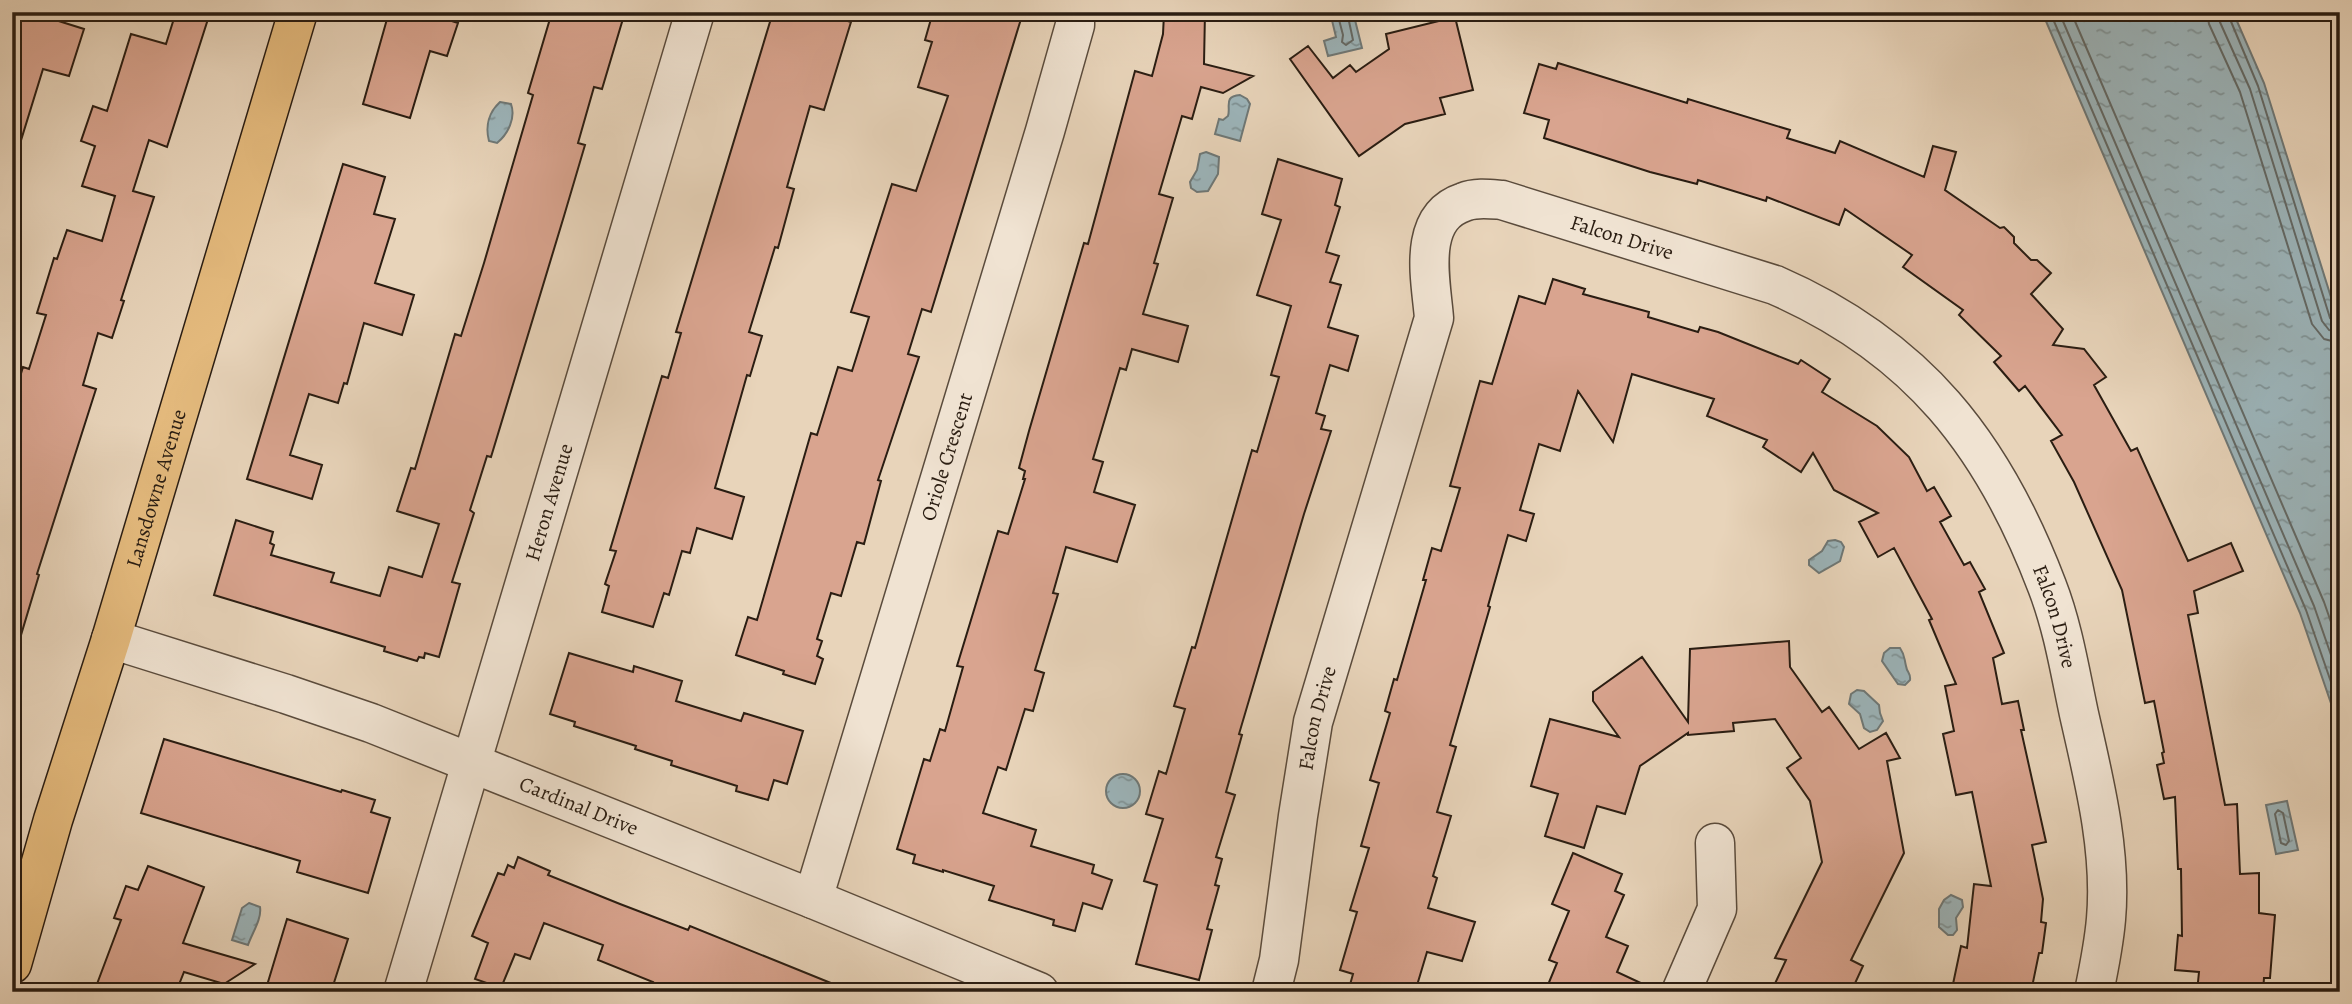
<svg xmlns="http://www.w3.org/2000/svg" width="2352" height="1004" font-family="Alegreya,serif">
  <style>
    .water { fill: url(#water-ripples); stroke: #6e7877; stroke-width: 2 }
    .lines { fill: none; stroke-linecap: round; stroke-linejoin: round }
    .shore { stroke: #636966; stroke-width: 2 }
    .building { fill: #d9a48f; stroke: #2a1d12; stroke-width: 2 }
    .minor-casing { stroke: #5a4b3c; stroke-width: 41 }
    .major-casing { stroke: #2a1d12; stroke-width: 41 }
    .minor { stroke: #f0e3d2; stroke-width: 38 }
    .major { stroke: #e4ba7d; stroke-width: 38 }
    .labels { text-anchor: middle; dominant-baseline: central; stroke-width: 5; stroke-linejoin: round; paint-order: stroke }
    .street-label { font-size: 21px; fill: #2a1d12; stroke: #f0e3d2 }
  </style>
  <defs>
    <pattern id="water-ripples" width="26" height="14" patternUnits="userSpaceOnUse" patternTransform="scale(1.75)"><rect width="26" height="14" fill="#9cb5bb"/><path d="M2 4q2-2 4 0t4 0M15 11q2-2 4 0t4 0" fill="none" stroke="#7f9397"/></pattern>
  </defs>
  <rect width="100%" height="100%" fill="#e8d4ba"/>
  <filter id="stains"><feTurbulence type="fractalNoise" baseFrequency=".00286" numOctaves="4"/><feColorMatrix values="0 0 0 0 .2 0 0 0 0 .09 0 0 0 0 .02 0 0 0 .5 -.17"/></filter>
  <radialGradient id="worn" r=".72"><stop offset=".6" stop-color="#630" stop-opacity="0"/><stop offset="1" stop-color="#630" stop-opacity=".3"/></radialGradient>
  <path class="water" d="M 1330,12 L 1353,12 L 1362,48 L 1328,56 L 1324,41 L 1336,37 Z
    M 2042,12 L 2233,12 L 2264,83 L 2340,326 L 2340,792 L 2337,779 L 2335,715 L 2300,613 Z
    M 1240,95 L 1247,99 L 1250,104 L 1240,141 L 1215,134 L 1219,119 L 1223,120 L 1228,116 C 1231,107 1223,96 1240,95 Z
    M 500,102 L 511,104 C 516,118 508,134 497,143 L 489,141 C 485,126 489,112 500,102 Z
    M 1206,152 L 1219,157 L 1218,174 L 1208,191 L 1197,192 L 1191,188 L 1190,182 L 1197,170 L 1200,154 Z
    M 1835,540 L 1841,542 L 1844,547 L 1840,561 L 1819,573 L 1809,565 L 1809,560 L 1822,551 L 1828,541 Z
    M 1890,648 L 1900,648 C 1905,655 1904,658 1906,666 C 1907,673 1911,673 1910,680 L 1905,685 L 1898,684 L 1882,661 L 1884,653 Z
    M 1857,690 L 1864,691 L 1879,705 L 1880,713 L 1883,721 L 1877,730 L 1870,732 L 1864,728 L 1860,714 L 1849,704 L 1851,694 Z
    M1106 791a17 17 0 1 1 34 0a17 17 0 1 1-34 0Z
    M 2287,801 L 2298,850 L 2276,854 L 2266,805 Z
    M 1951,895 L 1962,900 L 1963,907 L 1956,918 L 1957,930 L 1953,935 L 1948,935 L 1939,927 L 1939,909 L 1944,900 Z
    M 249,903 L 260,907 C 262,919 252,933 248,945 L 232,940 L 242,908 Z"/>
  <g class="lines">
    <path class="shore" d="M 1337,12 L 1343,35 L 1342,42 L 1346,45 L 1353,40 L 1347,12
      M 2050,12 L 2306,610 L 2340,708
      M 2059,12 L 2314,606 L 2340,681
      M 2071,12 L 2324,602 L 2340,648
      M 2207,12 L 2209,24 L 2240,92 L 2312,324 L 2324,339 L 2340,343
      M 2218,12 L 2219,20 L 2250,89 L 2322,321 L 2329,330 L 2340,332
      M 2227,12 L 2258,86 L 2330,318 L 2334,322 L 2340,323
      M 2278,810 L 2283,813 L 2289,841 L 2286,845 L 2281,843 L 2275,814 Z"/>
  </g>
  <path class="building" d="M 12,12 L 30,12 L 84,29 L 69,76 L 43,69 L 18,150 L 12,149 Z
    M 176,12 L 205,12 L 203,18 L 208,19 L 167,147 L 149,140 L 133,191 L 154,197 L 121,300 L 124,301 L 112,338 L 98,333 L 83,385 L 96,389 L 37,574 L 39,575 L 18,645 L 12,644 L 12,403 L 23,367 L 29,369 L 46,315 L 37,313 L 54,258 L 57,259 L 67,230 L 102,241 L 115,196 L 82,186 L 95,146 L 81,141 L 93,106 L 107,111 L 131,34 L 166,44 Z
    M 389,12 L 424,12 L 458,23 L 447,56 L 430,51 L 410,118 L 363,104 Z
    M 552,12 L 625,12 L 602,89 L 594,87 L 578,143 L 585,145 L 564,216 L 491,457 L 487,456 L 470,510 L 474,513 L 452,582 L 460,584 L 439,657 L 425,653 L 424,658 L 419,657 L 417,661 L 384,651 L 385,647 L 214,595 L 236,520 L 273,532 L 270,543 L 274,545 L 271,555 L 334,573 L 331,582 L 380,596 L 389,567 L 422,577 L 439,524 L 397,511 L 411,468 L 415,469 L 455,334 L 461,336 L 484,263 L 533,95 L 528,93 Z
    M 773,12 L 819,12 L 851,22 L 824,110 L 810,106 L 787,187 L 794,189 L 778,248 L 775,247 L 749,332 L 762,336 L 750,376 L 747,375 L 715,488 L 744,497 L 732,539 L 697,528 L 690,553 L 682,551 L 669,595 L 664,593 L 653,627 L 602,612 L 609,586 L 605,584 L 616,551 L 610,550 L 662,376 L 668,378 L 681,333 L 676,332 Z
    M 933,12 L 1000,12 L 1021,19 L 931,312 L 922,309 L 908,354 L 919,357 L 878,480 L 881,481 L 864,544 L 857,542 L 841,596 L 831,593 L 817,639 L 822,641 L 817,656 L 823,659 L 815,684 L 783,674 L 784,671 L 736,655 L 748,617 L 757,620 L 811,433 L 817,435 L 838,367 L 852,371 L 869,317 L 851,312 L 892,184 L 916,191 L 948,96 L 918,87 L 932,42 L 925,40 Z
    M 1170,12 L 1205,12 L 1204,64 L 1253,76 L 1223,93 L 1201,87 L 1192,119 L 1182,116 L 1159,194 L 1173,198 L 1154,263 L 1158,264 L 1143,314 L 1188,326 L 1178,362 L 1132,349 L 1126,370 L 1120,368 L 1093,459 L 1103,462 L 1094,492 L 1135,505 L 1117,562 L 1066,547 L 1053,593 L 1058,594 L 1035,670 L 1044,673 L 1033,711 L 1025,709 L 1006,770 L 998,767 L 983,813 L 1036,830 L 1031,846 L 1094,865 L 1092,873 L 1112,880 L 1102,909 L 1083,903 L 1075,931 L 1053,925 L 1054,920 L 989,900 L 994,886 L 943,870 L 943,872 L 913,863 L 915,855 L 897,849 L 924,759 L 930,761 L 940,729 L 945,731 L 963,667 L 957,666 L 998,531 L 1008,534 L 1025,479 L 1023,479 L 1025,471 L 1019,468 L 1029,431 L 1084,243 L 1088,244 L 1135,71 L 1152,76 L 1163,34 L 1164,14 Z
    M 1455,17 L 1473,90 L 1440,98 L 1445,114 L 1405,124 L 1359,156 L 1290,59 L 1308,46 L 1333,78 L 1350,65 L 1356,72 L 1389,49 L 1386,34 Z
    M 1558,63 L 1687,103 L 1688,99 L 1790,130 L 1787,138 L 1835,153 L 1840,141 L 1924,177 L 1933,146 L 1956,152 L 1945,190 L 2000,228 L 2004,227 L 2014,237 L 2014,243 L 2031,260 L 2037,260 L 2051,273 L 2031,294 L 2063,329 L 2053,345 L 2084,349 L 2106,377 L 2094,385 L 2131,451 L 2137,448 L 2188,561 L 2231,543 L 2243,571 L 2194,591 L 2198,613 L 2188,615 L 2225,805 L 2237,804 L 2240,874 L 2259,873 L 2259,913 L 2275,915 L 2270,978 L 2264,978 L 2263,992 L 2197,992 L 2199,972 L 2175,970 L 2178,935 L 2182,936 L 2181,869 L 2178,869 L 2175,797 L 2164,799 L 2157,765 L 2164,763 L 2162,753 L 2164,752 L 2154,701 L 2145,703 L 2122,590 L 2074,482 L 2051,441 L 2062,435 L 2025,386 L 2019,391 L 1994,362 L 2001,356 L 1959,315 L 1963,310 L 1903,267 L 1912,255 L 1845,209 L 1839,225 L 1767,197 L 1766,201 L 1698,180 L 1697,184 L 1650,172 L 1544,138 L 1549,120 L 1524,113 L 1539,64 L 1556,69 Z
    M 1278,159 L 1342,179 L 1335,205 L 1340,207 L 1326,252 L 1339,256 L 1330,282 L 1341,285 L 1328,327 L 1358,336 L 1348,371 L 1330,365 L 1316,413 L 1325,416 L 1321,429 L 1331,431 L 1304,514 L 1239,734 L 1242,735 L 1226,792 L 1235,795 L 1216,857 L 1222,859 L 1215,885 L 1219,886 L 1207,929 L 1212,930 L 1199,980 L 1136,964 L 1157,885 L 1144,881 L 1163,819 L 1146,814 L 1159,771 L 1166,774 L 1185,709 L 1174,706 L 1192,647 L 1195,648 L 1252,450 L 1257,452 L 1279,377 L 1271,375 L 1291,306 L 1257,295 L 1281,220 L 1262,214 Z
    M 343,164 L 385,177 L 374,214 L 395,219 L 375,283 L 414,295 L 402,335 L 364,323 L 347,384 L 344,383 L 338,403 L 309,394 L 290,455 L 322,465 L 312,499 L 247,479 Z
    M 1553,279 L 1585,289 L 1583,294 L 1649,312 L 1648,317 L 1698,332 L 1700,327 L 1718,332 L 1798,364 L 1801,360 L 1830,379 L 1822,392 L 1877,426 L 1909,457 L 1927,491 L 1934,487 L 1951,516 L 1940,522 L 1964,565 L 1970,562 L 1985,589 L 1979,592 L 2004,653 L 1993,658 L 2002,704 L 2018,701 L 2024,730 L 2021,730 L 2046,842 L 2032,845 L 2043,899 L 2041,922 L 2046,923 L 2042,953 L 2039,953 L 2031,992 L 1989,992 L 1953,984 L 1961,946 L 1967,948 L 1974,884 L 1991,886 L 1972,792 L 1956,795 L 1943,734 L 1954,731 L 1945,686 L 1956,684 L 1929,620 L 1932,619 L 1894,548 L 1878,557 L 1859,522 L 1878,513 L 1834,490 L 1813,453 L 1801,472 L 1763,447 L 1767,440 L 1707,416 L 1714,399 L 1632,374 L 1613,442 L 1578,391 L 1560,451 L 1539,444 L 1520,510 L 1534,514 L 1526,541 L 1508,535 L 1488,606 L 1490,607 L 1450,745 L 1456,747 L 1437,812 L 1451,816 L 1433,876 L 1437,878 L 1428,908 L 1475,922 L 1462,961 L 1427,952 L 1415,992 L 1348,992 L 1353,974 L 1340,970 L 1357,912 L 1350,910 L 1369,848 L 1361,846 L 1379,783 L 1370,780 L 1390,713 L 1385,711 L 1394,679 L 1397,680 L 1426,580 L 1423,580 L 1432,548 L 1441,551 L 1460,488 L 1450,486 L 1480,381 L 1492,384 L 1519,296 L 1545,304 Z
    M 1789,641 L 1790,667 L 1822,712 L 1829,707 L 1859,749 L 1886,733 L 1900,758 L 1887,761 L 1904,853 L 1851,960 L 1863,966 L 1851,992 L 1771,992 L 1786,960 L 1775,958 L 1822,862 L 1810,801 L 1787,768 L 1801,758 L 1775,719 L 1733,723 L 1734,731 L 1688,735 L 1688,733 L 1640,766 L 1625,814 L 1597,806 L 1584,848 L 1545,836 L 1558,794 L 1531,786 L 1550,719 L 1619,737 L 1593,701 L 1593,692 L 1642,657 L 1688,722 L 1690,649 Z
    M 569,653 L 633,672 L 634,666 L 682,681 L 676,701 L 741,721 L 744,713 L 803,731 L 787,784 L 774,780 L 768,800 L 736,791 L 737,786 L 671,765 L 672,761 L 635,749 L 636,746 L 574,726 L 575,722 L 550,714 Z
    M 164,739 L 341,792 L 342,790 L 375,800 L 371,812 L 390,818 L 368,893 L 297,872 L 300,861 L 141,813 Z
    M 1573,853 L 1622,874 L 1615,891 L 1624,895 L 1606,937 L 1628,946 L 1617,972 L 1660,992 L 1545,992 L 1557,963 L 1549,960 L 1569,911 L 1552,904 Z
    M 518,857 L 550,871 L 548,875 L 620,904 L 688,930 L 690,926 L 853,992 L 663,992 L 651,987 L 653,982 L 598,960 L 603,945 L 544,923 L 530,959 L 515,954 L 501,988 L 475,979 L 488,943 L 472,936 L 498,873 L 504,875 L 508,865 L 514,868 Z
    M 148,866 L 204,887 L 183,943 L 255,964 L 224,984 L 184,972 L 176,992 L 94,992 L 121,920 L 114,918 L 126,886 L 138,890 Z
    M 287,919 L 348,939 L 331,992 L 265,992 Z"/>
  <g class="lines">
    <g class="minor-casing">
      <g id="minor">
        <path id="s1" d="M 111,639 L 286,694 L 371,723 L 813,899 L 1039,992"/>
        <path id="s2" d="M 813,899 L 1045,131 L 1075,25 L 1075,12"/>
        <path id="s3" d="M 403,992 L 695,12"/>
        <path id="s4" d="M 1271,992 L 1279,960 L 1298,816 L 1313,722 L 1434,318 C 1431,280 1416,218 1464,202 C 1476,197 1490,199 1502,200 L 1775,285 C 1917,347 1993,444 2047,586 C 2063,627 2070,672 2079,714 C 2094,780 2112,851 2106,919 C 2104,943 2099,968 2094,992"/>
        <path d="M 1681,992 L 1717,909 L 1715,843"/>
      </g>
    </g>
    <g class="major-casing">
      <g id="major">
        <path id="s5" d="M 12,964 L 53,820 L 111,639 L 298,12"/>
      </g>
    </g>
    <use href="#minor" class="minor"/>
    <use href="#major" class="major"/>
  </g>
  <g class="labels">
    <g class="street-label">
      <text stroke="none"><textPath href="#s4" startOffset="990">Falcon Drive</textPath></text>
      <text stroke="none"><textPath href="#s2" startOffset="462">Oriole Crescent</textPath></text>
      <text stroke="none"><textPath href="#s5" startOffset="497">Lansdowne Avenue</textPath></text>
      <text stroke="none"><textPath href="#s3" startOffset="511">Heron Avenue</textPath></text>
      <text stroke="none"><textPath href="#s4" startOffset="1600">Falcon Drive</textPath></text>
      <text stroke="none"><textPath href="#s4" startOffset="278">Falcon Drive</textPath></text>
      <text stroke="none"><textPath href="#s1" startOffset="497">Cardinal Drive</textPath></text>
    </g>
  </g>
  <rect width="2352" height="1004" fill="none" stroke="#e8d4ba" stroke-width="42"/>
  <rect x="14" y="14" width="2324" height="976" fill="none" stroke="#2a1d12" stroke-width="3.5"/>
  <rect x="21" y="21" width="2310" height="962" fill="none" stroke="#2a1d12" stroke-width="2"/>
  <rect width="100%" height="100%" filter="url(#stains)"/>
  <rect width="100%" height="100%" fill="url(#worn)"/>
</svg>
